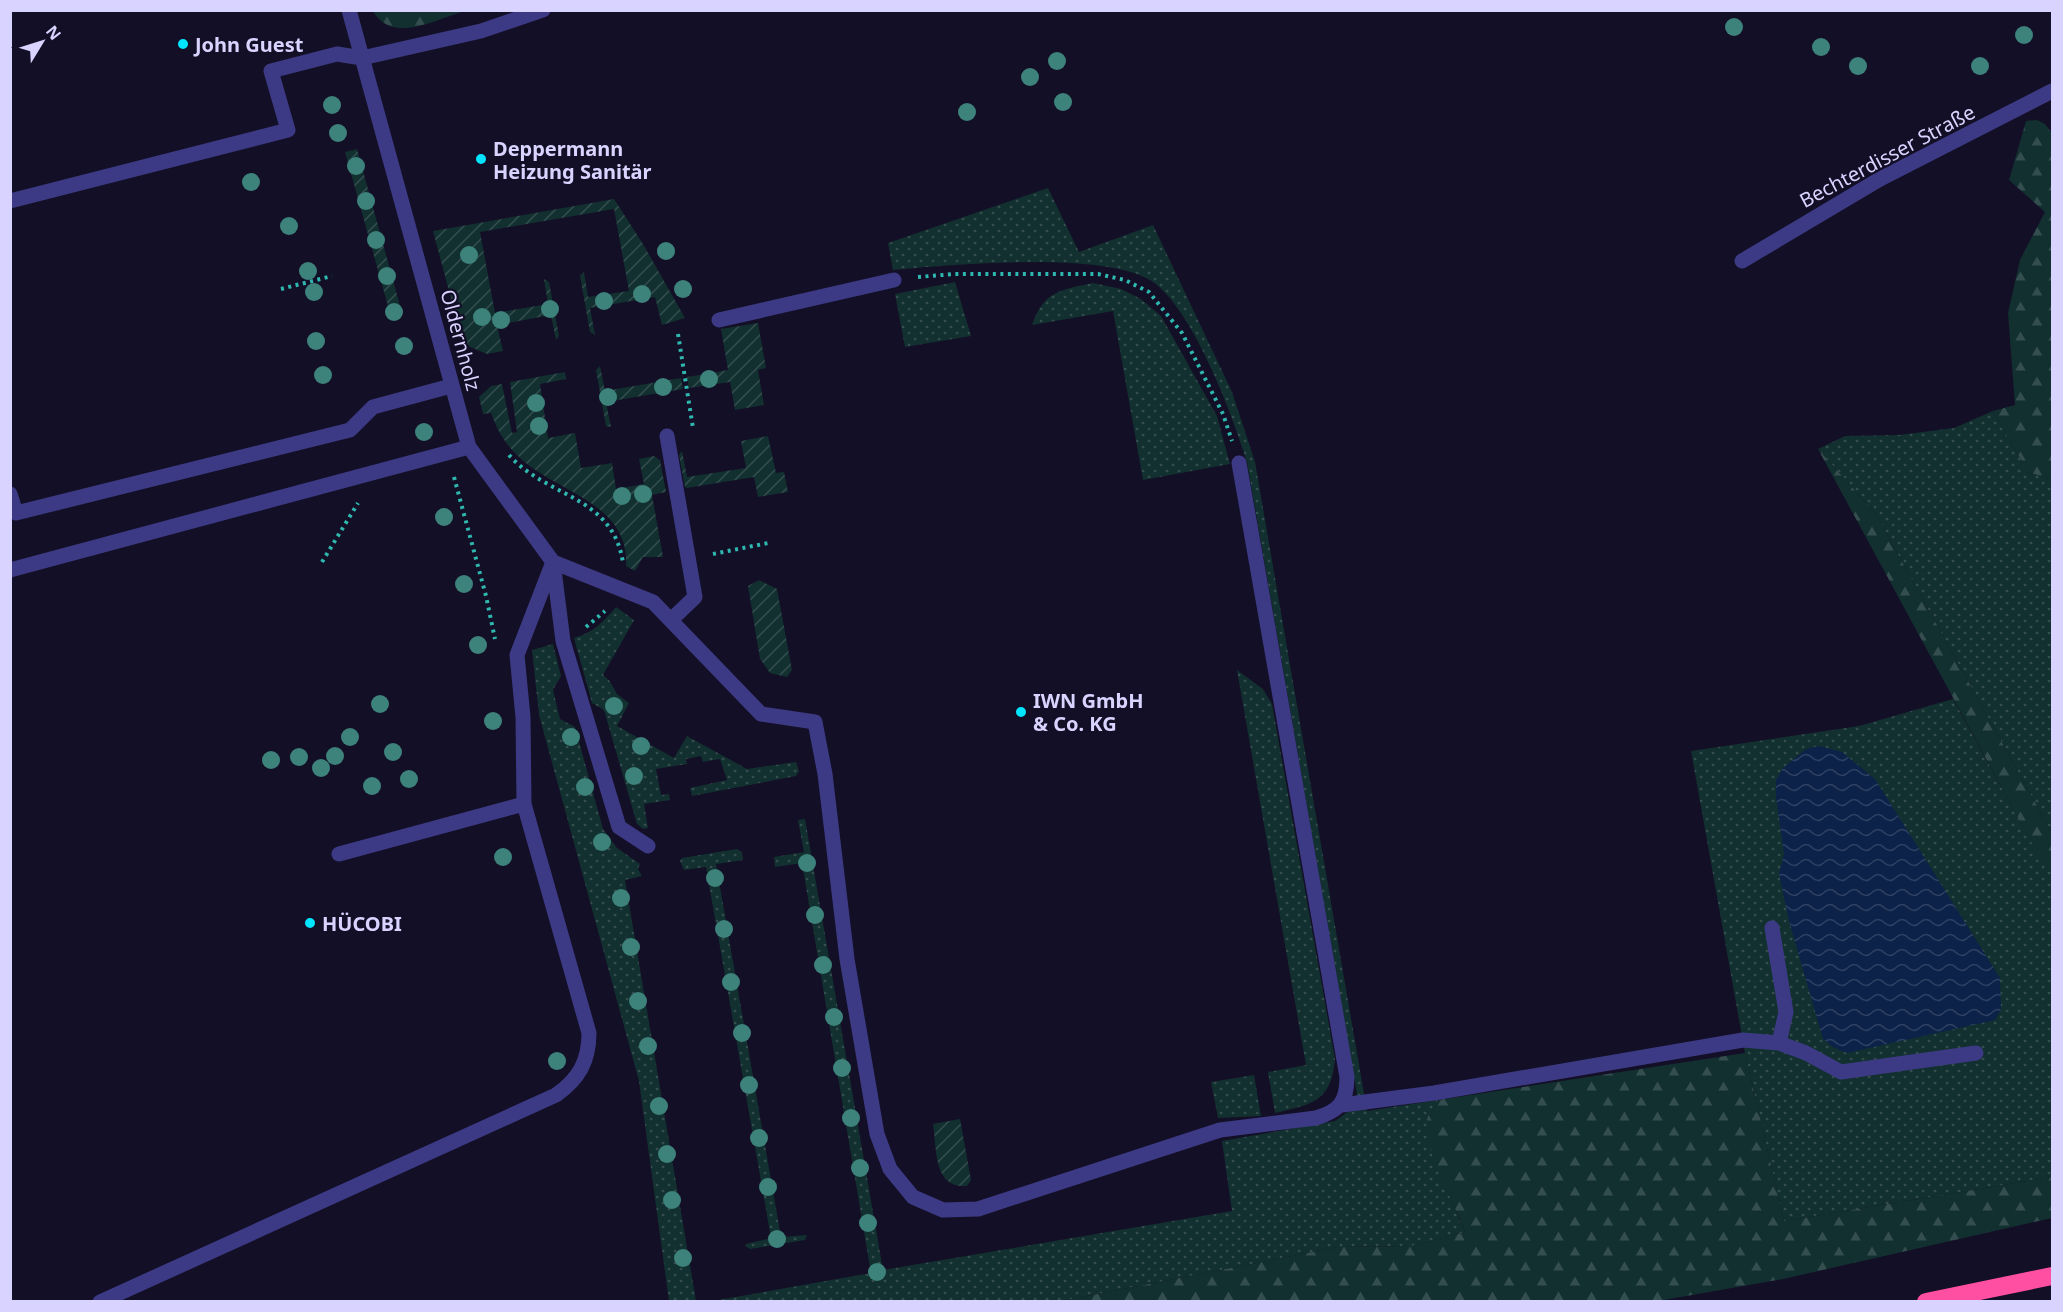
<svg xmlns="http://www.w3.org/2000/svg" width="2063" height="1312" font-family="'Noto Sans',sans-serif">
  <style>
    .grass { fill: url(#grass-dots) }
    .forest { fill: url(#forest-firs) }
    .garden { fill: url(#garden-furrows) }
    .water { fill: url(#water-waves) }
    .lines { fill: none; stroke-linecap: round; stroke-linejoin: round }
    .path { stroke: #2fb8b0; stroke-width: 4; stroke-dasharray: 3 4.5; stroke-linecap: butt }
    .minor { stroke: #3d3a85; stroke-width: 15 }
    .highway { stroke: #ff4fa3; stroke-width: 18 }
    .tree { fill: #3d827b }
    .poi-dot { fill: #00e5ff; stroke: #130f26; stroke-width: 2 }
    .labels { text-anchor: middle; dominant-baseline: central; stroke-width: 4.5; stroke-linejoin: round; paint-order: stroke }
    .poi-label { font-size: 20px; font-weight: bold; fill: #d9d4ff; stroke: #130f26; text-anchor: start }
    .street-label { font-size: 20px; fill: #d9d4ff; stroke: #130f26 }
  </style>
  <defs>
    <pattern id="grass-dots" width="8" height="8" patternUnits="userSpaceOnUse" patternTransform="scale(1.5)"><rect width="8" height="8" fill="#12302f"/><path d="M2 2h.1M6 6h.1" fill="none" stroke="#344d4e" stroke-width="1.8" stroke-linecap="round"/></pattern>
    <pattern id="forest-firs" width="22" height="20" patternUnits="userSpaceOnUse" patternTransform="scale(1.5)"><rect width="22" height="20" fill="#12302f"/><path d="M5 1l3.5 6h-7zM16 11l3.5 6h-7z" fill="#344d4e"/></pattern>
    <pattern id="garden-furrows" width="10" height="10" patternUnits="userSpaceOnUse" patternTransform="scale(1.5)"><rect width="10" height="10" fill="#12302f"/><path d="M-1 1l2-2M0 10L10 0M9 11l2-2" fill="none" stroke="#344d4e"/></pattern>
    <pattern id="water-waves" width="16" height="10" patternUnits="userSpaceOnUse" patternTransform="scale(1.5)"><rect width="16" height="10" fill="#0c2248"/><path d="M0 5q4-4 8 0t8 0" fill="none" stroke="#2f4163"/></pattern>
  </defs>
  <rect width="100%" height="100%" fill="#130f26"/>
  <path class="grass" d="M 1048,188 L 1079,252 L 1153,225 L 1232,392 L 1255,462 L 1367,1111 L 1438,1100 L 1428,1116 L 1441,1176 L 1465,1232 L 1412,1246 L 1338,1247 L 1062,1301 L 707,1302 L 871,1273 L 802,863 L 775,867 L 774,857 L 804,852 L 798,820 L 805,819 L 883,1270 L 1232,1211 L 1222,1141 L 1335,1121 L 1350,1110 L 1357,1094 L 1247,462 C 1232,414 1196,318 1157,285 C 1115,249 949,265 893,270 L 888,243 Z
    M 955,282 L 971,336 L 905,347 L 895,294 Z
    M 1093,283 L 1121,289 L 1141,299 L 1161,316 L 1217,416 L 1230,464 L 1143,480 L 1113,311 L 1032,325 C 1044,291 1060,290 1093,283 Z
    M 1993,411 L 2028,472 L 2052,480 L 2052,833 L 1875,513 L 1818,449 L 1845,436 L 1899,435 L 1954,428 Z
    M 616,607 L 634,620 L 603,675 L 609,680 L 617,694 L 629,703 L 617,726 L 674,758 L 687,736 L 747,769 L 796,762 L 799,771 L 796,776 L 692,796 L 690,788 L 727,780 L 720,759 L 703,762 L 701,756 L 686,759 L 687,764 L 656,769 L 661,795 L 669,794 L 670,800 L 644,804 L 648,828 L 643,829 L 637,824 L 604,710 L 592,703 L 574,638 C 593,633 604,621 616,607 Z
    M 553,644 L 561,676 L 553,690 L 560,719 L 575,727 L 603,829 L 617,848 L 640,864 L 638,869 L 642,876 L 625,880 L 696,1301 L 669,1301 L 639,1081 L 539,715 L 532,650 Z
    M 1237,670 L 1263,689 L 1272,704 L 1335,1059 C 1331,1102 1313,1104 1275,1113 L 1268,1072 L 1306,1065 Z
    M 1953,699 L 2046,868 L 2052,866 L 2052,1177 L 1784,1221 L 1745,1053 L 1691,751 L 1859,726 Z
    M 737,849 L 742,852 L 743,860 L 716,864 L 781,1237 L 807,1235 L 805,1240 L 750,1249 L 745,1246 L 746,1244 L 771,1238 L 706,867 L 684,870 L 680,861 L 682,858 Z
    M 1254,1075 L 1261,1116 L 1218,1118 L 1211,1082 Z"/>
  <path class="forest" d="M 373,11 L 373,10 L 465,11 C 436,19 392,45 373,11 Z
    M 2037,120 L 2045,124 L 2052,133 L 2052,480 L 2028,472 L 1993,411 L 2015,405 L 2008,313 L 2020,260 L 2045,212 L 2009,180 L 2026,121 Z
    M 1818,449 L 1875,513 L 2052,833 L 2052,866 L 2046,869 Z
    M 1745,1053 L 1784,1221 L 2052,1177 L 2052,1218 L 1783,1279 L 1658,1301 L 1062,1301 L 1338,1247 L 1412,1246 L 1465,1232 C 1456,1205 1419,1144 1428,1116 C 1430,1111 1435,1105 1438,1100 Z"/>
  <path class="garden" d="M 357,149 L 402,313 L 391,317 L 345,152 Z
    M 614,199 L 643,244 L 685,318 L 662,325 L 655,297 L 590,308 L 595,335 L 590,332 L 580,276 L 584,272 L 588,297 L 629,291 L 614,209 L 480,232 L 495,313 L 548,304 L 544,279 L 549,282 L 559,336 L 556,340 L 551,315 L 497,325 L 503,351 L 487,354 L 463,344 L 433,231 Z
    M 758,323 L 766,368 L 758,370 L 764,405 L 735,410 L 730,382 L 689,388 L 687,377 L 728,370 L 721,329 Z
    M 600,366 L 605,391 L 681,378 L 683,389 L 606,402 L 611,427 L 606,426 L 596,370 Z
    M 565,372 L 566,379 L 540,384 L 548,438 L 575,433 L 581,468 L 612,463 L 616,489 L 644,484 L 639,459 L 654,456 L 660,460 L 666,492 L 652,495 L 663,557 L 643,557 L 635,571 L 626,566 C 630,502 554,492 518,456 C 505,444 497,430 491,413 L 483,414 L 479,397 L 491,386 L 502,384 L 512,433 L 517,432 L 510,382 Z
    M 768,436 L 776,473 L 784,472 L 788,492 L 758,497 L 754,477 L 687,488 L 685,487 L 679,455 L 682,451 L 687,477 L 746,468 L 741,441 Z
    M 759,580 L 777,589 L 792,670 L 787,677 L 770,673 L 760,659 L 748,586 Z
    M 960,1119 L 971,1180 L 967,1186 C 933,1189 937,1150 933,1124 Z"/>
  <path class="water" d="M 1819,746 L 1842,752 L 1875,779 L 2000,978 L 2001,1009 L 1995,1020 L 1847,1053 L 1833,1047 L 1823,1039 L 1789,921 L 1779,874 L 1784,854 L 1776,797 L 1776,780 L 1783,768 L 1806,749 Z"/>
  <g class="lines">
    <path class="path" d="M 918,277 L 954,274 L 1098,274 L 1125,280 L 1149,292 L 1182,333 L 1223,414 L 1232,441
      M 281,289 L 332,276
      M 678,334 L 693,428
      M 509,455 C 547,498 613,495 623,563
      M 454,477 L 486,596 L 495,639
      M 713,554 L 768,543
      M 322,562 L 358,503
      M 586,627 L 605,611"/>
    <path class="minor" d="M 10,201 L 288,130 L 271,71 L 337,54 L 362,58 L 481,31 L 543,10
      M 1742,261 L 1880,179 L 2052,91
      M 719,320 L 894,280
      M 667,436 L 695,597 L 671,620
      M 10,494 L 16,513 L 350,430 L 373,407 L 451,386
      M 10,570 L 469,447
      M 648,846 L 619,827 L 563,641 L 553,562 L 653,602 L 761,714 L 815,722 L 825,774 L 847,959 L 877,1134 L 890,1169 L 913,1197 L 943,1210 L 978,1209 L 1220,1130 L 1316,1118 C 1339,1111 1347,1102 1347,1077 L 1239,463
      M 339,854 L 524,804
      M 1772,928 L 1786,1012 L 1779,1043
      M 1342,1105 L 1434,1093 L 1743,1040 L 1779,1043 L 1806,1053 L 1841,1072 L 1976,1053
      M 100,1302 L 556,1095 C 579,1079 589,1061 589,1033 L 524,804 L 523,717 L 517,655 L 553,562 L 469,447 L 349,10"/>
    <path class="highway" d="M 1926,1302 L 2052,1276"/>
  </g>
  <g class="tree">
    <circle cx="1734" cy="27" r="9"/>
    <circle cx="2024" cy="35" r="9"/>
    <circle cx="1821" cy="47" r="9"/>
    <circle cx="1057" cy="61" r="9"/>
    <circle cx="1858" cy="66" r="9"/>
    <circle cx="1980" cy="66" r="9"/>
    <circle cx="1030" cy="77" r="9"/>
    <circle cx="1063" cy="102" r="9"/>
    <circle cx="332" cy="105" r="9"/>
    <circle cx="967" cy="112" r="9"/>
    <circle cx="338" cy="133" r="9"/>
    <circle cx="356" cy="166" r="9"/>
    <circle cx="251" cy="182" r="9"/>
    <circle cx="366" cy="201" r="9"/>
    <circle cx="289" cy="226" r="9"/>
    <circle cx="376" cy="240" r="9"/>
    <circle cx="666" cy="251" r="9"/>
    <circle cx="469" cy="255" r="9"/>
    <circle cx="308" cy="271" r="9"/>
    <circle cx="387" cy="276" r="9"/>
    <circle cx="683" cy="289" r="9"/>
    <circle cx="314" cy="292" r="9"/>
    <circle cx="642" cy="294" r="9"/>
    <circle cx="604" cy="301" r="9"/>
    <circle cx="550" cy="309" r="9"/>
    <circle cx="394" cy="312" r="9"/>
    <circle cx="482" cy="317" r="9"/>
    <circle cx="501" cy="320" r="9"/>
    <circle cx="316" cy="341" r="9"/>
    <circle cx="404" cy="346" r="9"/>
    <circle cx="323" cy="375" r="9"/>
    <circle cx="709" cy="379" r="9"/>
    <circle cx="663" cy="387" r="9"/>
    <circle cx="608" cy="397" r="9"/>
    <circle cx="536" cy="403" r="9"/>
    <circle cx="539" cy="426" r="9"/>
    <circle cx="424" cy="432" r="9"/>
    <circle cx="643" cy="494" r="9"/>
    <circle cx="622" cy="496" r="9"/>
    <circle cx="444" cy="517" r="9"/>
    <circle cx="464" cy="584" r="9"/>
    <circle cx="478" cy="645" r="9"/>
    <circle cx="380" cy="704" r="9"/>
    <circle cx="614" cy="706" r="9"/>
    <circle cx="493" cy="721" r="9"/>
    <circle cx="350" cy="737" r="9"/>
    <circle cx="571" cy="737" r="9"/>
    <circle cx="641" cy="746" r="9"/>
    <circle cx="393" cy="752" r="9"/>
    <circle cx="335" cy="756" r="9"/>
    <circle cx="299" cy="757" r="9"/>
    <circle cx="271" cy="760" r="9"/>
    <circle cx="321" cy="768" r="9"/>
    <circle cx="634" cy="776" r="9"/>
    <circle cx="409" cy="779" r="9"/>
    <circle cx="372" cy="786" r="9"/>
    <circle cx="585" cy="787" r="9"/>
    <circle cx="602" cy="842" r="9"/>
    <circle cx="503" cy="857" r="9"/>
    <circle cx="807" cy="863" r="9"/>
    <circle cx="715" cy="878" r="9"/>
    <circle cx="621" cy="898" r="9"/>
    <circle cx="815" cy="915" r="9"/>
    <circle cx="724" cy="929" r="9"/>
    <circle cx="631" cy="947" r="9"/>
    <circle cx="823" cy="965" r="9"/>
    <circle cx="731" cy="982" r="9"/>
    <circle cx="638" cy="1001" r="9"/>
    <circle cx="834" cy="1017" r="9"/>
    <circle cx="742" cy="1033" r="9"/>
    <circle cx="648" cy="1046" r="9"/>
    <circle cx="557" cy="1061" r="9"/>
    <circle cx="842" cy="1068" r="9"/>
    <circle cx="749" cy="1085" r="9"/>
    <circle cx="659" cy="1106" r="9"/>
    <circle cx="851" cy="1118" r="9"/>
    <circle cx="759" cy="1138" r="9"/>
    <circle cx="667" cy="1154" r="9"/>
    <circle cx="860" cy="1168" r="9"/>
    <circle cx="768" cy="1187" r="9"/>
    <circle cx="672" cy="1200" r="9"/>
    <circle cx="868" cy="1223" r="9"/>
    <circle cx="777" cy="1239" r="9"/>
    <circle cx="683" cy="1258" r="9"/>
    <circle cx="877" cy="1272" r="9"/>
  </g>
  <g class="poi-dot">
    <circle cx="183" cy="44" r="6"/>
    <circle cx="481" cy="159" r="6"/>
    <circle cx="1021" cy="712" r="6"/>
    <circle cx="310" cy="923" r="6"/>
  </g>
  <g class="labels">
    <g class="poi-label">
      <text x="195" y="44">John Guest</text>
      <text x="493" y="148">Deppermann<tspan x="493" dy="23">Heizung Sanitär</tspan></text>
      <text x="1033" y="700">IWN GmbH<tspan x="1033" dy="23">&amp; Co. KG</tspan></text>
      <text x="322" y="923">HÜCOBI</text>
    </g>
    <g class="street-label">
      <text transform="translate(1887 156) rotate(-28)">Bechterdisser Straße</text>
      <text transform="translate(461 340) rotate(75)">Oldernholz</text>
    </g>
  </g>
  <rect width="2063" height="1312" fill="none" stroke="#d9d4ff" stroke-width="24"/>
  <g transform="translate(42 42) rotate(52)" stroke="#130f26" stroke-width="4.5" paint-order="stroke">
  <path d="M0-4.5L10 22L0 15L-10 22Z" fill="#d9d4ff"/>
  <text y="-9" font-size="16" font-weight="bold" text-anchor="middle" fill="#d9d4ff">N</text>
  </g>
</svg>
